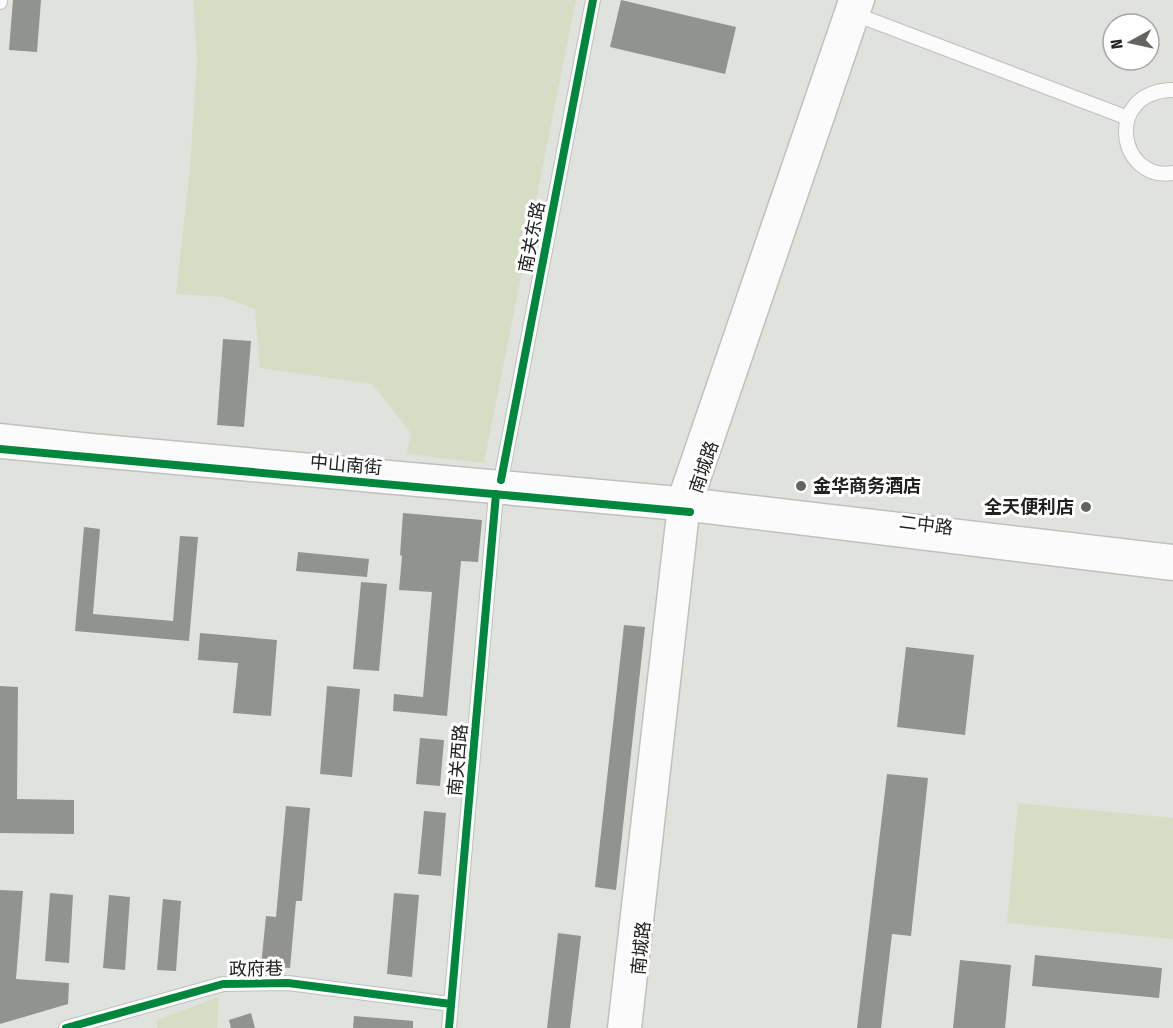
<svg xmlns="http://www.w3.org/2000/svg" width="1173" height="1028" font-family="'Fira Sans Condensed','Noto Sans SC',sans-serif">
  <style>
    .green { fill: #d5ddc5 }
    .building { fill: #91938f }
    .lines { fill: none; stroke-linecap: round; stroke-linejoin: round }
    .street-casing { stroke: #bfc1bd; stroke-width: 16 }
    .secondary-casing { stroke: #bfc1bd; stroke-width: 21 }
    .street { stroke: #fafbfa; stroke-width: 14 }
    .secondary { stroke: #fafbfa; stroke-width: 18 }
    .cycleway-casing { stroke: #fff; stroke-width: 11 }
    .cycleway { stroke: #00873e; stroke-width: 8 }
    .poi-dot { fill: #636561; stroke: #fff; stroke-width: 2 }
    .labels { text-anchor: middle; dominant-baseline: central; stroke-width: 6; stroke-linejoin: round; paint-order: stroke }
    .street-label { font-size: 18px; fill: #20211e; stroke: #fff }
    .poi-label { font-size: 18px; font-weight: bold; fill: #20211e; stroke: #fff; text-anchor: start }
  </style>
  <rect width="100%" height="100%" fill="#e0e3dd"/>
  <path class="green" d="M 193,0 L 576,0 L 484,463 L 407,454 L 411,433 L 372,384 L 260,368 L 255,309 L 223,297 L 176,294 L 190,167 L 197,58 Z
    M 1018,803 L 1173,818 L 1173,939 L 1007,923 Z
    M 219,997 L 217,1028 L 157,1028 L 157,1020 Z"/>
  <path class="building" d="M 13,0 L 41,0 L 37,52 L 9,50 Z
    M 621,0 L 736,27 L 725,74 L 610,47 Z
    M 223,339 L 251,341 L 244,427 L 217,425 Z
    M 403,513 L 482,520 L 478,562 L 461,561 L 447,716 L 393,711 L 394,694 L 423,697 L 432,592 L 399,590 L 402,556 L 400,555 Z
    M 84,527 L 100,529 L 93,614 L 173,621 L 180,536 L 198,537 L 189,641 L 75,631 Z
    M 298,552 L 369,559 L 367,577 L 296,571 Z
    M 361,582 L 387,584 L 379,671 L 353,669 Z
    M 624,625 L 645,627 L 616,890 L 595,887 Z
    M 200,633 L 277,640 L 271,716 L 233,713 L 238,663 L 198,660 Z
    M 906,647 L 974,655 L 965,735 L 897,727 Z
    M 0,686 L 18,687 L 17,799 L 74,800 L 74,834 L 0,833 Z
    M 327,686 L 360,689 L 352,777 L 320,774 Z
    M 420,738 L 444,740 L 440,786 L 416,784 Z
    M 887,774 L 928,778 L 911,936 L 892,934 L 881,1028 L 857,1028 Z
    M 286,806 L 310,808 L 302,901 L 296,901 L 290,968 L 261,966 L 266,916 L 276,917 Z
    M 424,811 L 446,813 L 441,876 L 418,874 Z
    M 0,890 L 23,891 L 16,979 L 69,983 L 68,1004 L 0,1024 Z
    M 50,893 L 73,895 L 69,963 L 45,961 Z
    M 394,893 L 419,895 L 412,977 L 387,974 Z
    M 109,895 L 130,897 L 125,970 L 103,968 Z
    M 163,899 L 181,901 L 176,971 L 157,970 Z
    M 558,933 L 581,936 L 570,1028 L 547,1028 Z
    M 1035,955 L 1162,968 L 1159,998 L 1032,986 Z
    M 960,960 L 1011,965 L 1005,1028 L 953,1028 Z
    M 251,1013 L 255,1028 L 231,1028 L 229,1020 Z
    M 354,1016 L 413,1021 L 413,1028 L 353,1028 Z"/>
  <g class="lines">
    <g class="street-casing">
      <path id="street" d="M 0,2 L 0,0
        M 853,11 L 860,16 L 1128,118
        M 1173,90 C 1103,91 1118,182 1173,173
        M 501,480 L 593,0
        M 66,1028 L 223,984 L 288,983 L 451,1004
        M 449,1028 L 496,494"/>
    </g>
    <g class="secondary-casing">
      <path id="secondary" d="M 0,433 L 91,443 L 678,496 L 1173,554
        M 0,449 L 690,512 L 1173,571
        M 617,1028 L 678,496 L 848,0
        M 632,1028 L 690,512 L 865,0"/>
    </g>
    <use href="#street" class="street"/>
    <use href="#secondary" class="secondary"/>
    <g class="cycleway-casing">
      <path id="cycleway" d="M 0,449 L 690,512
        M 501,480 L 593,0
        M 66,1028 L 223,984 L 288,983 L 451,1004
        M 449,1028 L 496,494"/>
    </g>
    <use href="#cycleway" class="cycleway"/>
  </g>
  <g class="poi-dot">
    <circle cx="801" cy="486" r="6"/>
    <circle cx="1086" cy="507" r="6"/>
  </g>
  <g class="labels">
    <g class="street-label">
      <text transform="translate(532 237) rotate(-79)">南关东路</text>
      <text transform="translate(346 465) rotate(5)">中山南街</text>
      <text transform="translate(704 467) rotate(-71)">南城路</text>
      <text transform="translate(926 525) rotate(7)">二中路</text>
      <text transform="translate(458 760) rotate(-85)">南关西路</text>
      <text transform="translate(641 948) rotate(-84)">南城路</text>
      <text transform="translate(256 969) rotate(-1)">政府巷</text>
    </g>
    <g class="poi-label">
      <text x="813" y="486">金华商务酒店</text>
      <text x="1074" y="507" text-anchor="end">全天便利店</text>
    </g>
  </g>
  <g transform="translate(1131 42) rotate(262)"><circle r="28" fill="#ffffff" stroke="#a6a6a5" stroke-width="1.5"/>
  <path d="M0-4.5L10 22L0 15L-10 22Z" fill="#636561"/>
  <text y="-9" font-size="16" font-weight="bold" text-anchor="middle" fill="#20211e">N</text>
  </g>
</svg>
